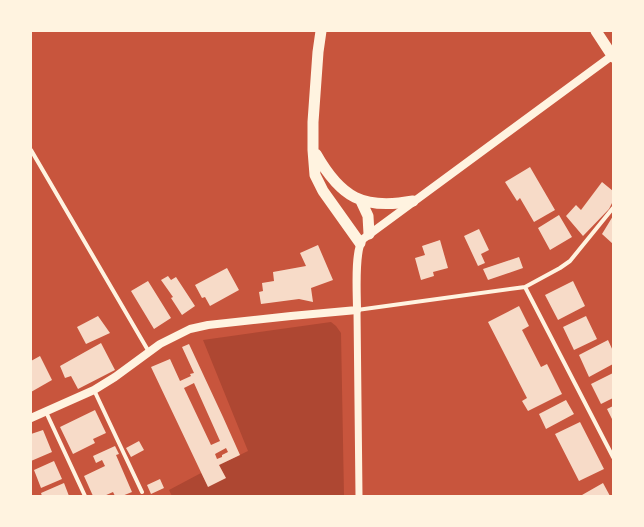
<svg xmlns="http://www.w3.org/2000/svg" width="644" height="527" font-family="Poppins,sans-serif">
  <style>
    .green { fill: #ae4732 }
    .building { fill: #f7dbc8; fill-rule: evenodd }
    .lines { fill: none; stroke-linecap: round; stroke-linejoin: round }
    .minor { stroke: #fff3e0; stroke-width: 4 }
    .tertiary { stroke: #fff3e0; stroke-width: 7 }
    .secondary { stroke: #fff3e0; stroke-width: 8 }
    .trunk { stroke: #fff3e0; stroke-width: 11 }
  </style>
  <rect width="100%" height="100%" fill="#c8553d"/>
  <path class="green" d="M 331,322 L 336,326 L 341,333 L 344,496 L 172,496 L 169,490 L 201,473 L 208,486 L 226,478 L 219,465 L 248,451 L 203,340 Z"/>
  <path class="building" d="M 530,167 L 555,210 L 534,222 L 520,198 L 517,201 L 505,182 Z
    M 602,182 L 613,191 L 613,201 L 609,209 L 583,236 L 566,216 L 576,205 L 581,210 Z
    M 559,215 L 572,237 L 550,250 L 538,228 Z
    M 613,216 L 613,244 L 602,234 Z
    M 479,229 L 489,250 L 481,254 L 485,263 L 478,266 L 464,236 Z
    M 440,240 L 448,268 L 433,272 L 434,276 L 421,280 L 415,258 L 425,255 L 422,246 Z
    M 318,245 L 333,280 L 311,288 L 313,302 L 299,299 L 261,304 L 259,292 L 263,291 L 262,283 L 274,281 L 273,272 L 306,266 L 300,253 Z
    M 519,257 L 523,268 L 488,280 L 483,269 Z
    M 227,268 L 239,290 L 210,306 L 205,297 L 202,298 L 195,285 Z
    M 168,276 L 171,280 L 176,277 L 195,306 L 182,315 L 171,298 L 173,297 L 161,280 Z
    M 148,281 L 171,318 L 154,329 L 131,291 Z
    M 573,281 L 585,306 L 558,320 L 545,295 Z
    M 519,306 L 529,326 L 522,330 L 541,367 L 547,364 L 562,394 L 528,411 L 522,401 L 527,398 L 488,322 Z
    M 98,316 L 110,333 L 86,344 L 77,327 Z
    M 586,316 L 597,339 L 574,350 L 563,327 Z
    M 608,340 L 613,351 L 613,364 L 589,377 L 579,355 Z
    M 101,343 L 115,370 L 78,389 L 71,376 L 65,378 L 60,366 Z
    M 189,344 L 223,417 L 240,455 L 219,465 L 226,478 L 208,487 L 151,367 L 170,359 L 180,381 L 191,376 L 190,374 L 194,373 L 182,347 ZM 194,383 L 220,441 L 211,445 L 184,388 ZM 226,448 L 228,452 L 222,455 L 222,457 L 217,459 L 215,454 Z
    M 40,356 L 52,380 L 31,392 L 31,361 Z
    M 613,373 L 613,398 L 601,404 L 591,384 Z
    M 566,400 L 574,414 L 546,429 L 539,414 Z
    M 613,406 L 613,421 L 607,409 Z
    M 95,410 L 106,433 L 93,439 L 95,443 L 73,454 L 60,427 Z
    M 580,422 L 604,469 L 579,481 L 555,434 Z
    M 43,430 L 52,452 L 31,461 L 31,434 Z
    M 139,441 L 144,450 L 131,457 L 126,448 Z
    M 115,446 L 119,454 L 116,455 L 132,492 L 122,496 L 115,496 L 113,492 L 104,496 L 93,496 L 84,476 L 105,466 L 102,460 L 96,463 L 93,456 Z
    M 54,461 L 62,479 L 41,488 L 34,470 Z
    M 160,479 L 164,488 L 151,494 L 147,485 Z
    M 64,483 L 69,496 L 42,496 L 41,493 Z
    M 603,483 L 610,496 L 583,496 L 582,495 Z"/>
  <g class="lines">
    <path class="minor" d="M 31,150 L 149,352
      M 525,287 L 613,457
      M 357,310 L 525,287 L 560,268 L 570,261 L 613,208
      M 94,390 L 142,492
      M 46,412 L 85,496"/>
    <path class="tertiary" d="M 357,310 L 359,496"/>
    <path class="secondary" d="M 31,418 L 94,390 L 115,377 L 160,344 L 190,329 L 208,325 L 291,316 L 357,310 C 357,294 354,250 363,239 L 613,55"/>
    <path class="trunk" d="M 321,31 L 318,52 L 313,122 L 313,150 L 315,175 L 323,191 L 360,243
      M 596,31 L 613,57
      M 316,154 C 341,198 363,210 413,201
      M 361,201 L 368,216 L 369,234"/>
  </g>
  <rect width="644" height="527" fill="none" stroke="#fff3e0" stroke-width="64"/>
</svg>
